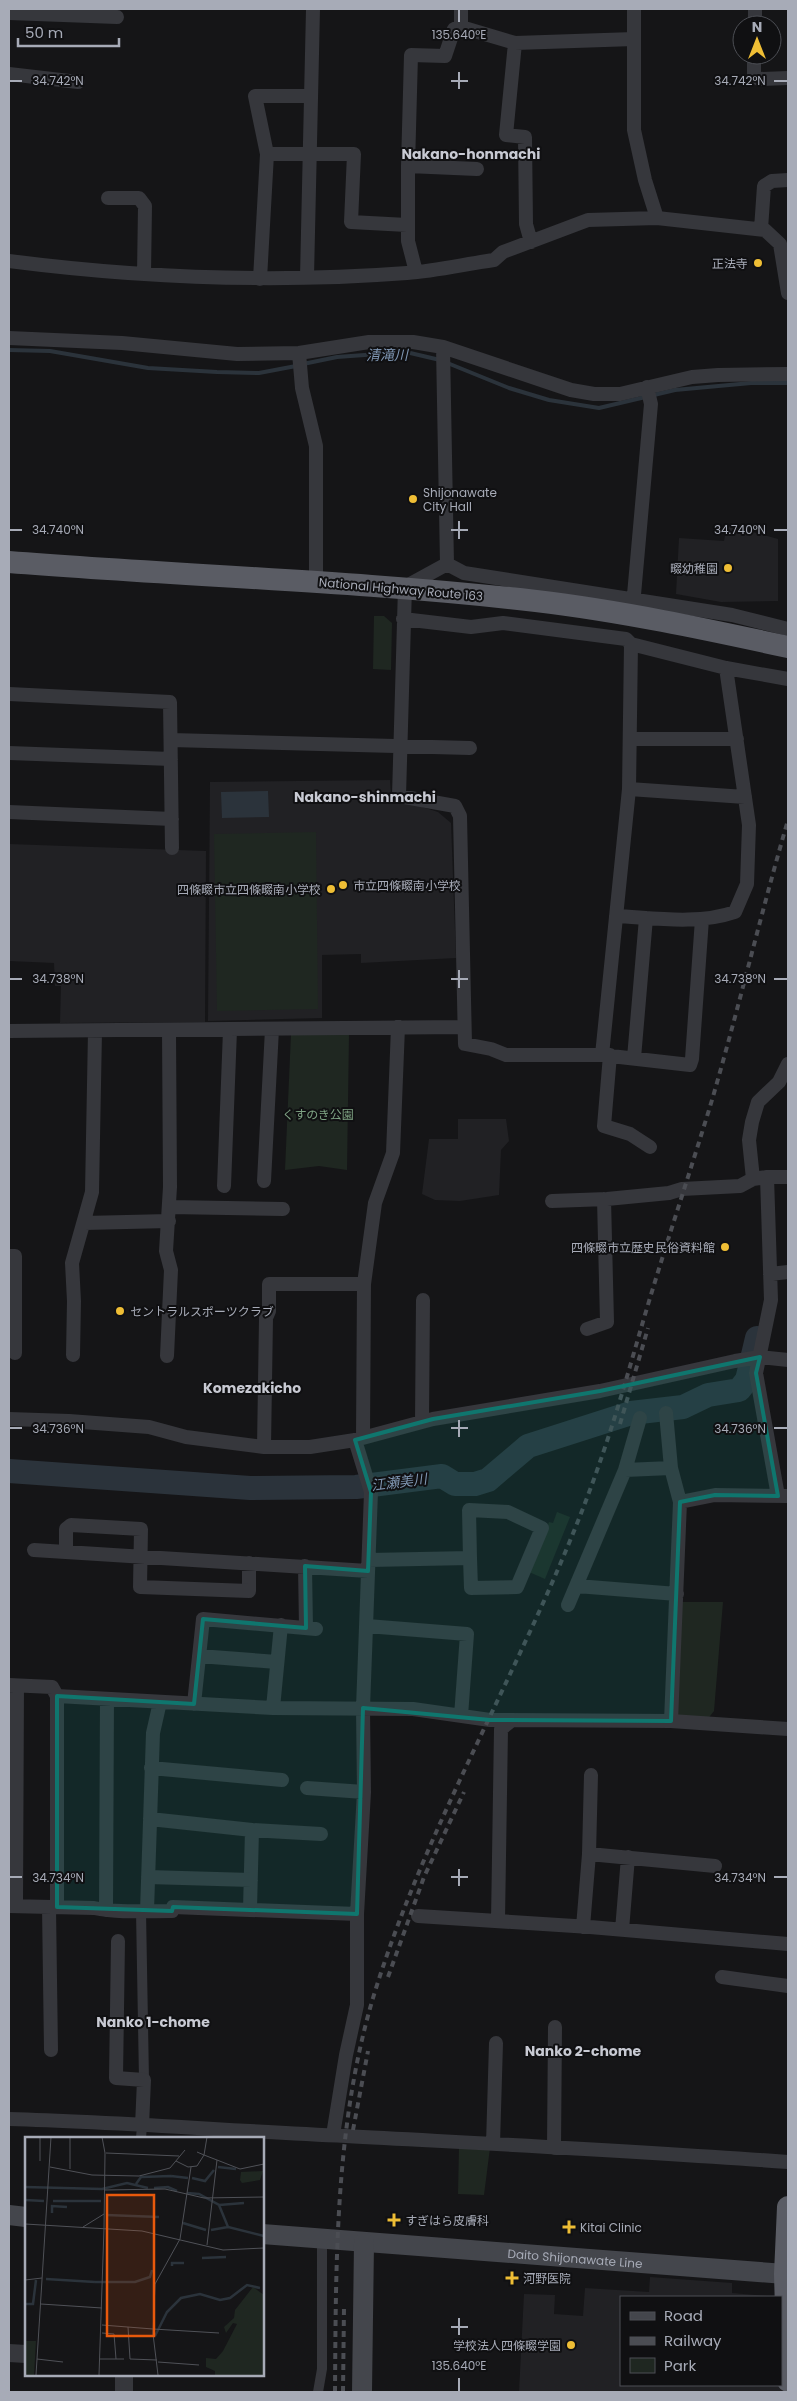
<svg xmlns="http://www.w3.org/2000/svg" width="797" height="2401" font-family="Poppins,'Noto Sans JP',sans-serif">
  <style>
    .built { fill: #212124 }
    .green { fill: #1f2721 }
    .water { fill: #2b333b }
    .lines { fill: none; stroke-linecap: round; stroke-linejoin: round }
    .stream { stroke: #2b333b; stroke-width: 4 }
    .river { stroke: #2b333b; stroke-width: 24 }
    .pedestrian { stroke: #36373c; stroke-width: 10 }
    .minor { stroke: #36373c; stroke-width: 14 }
    .tertiary { stroke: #36373c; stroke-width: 18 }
    .secondary { stroke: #44464c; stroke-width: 20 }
    .trunk { stroke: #5a5c64; stroke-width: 22 }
    .rail { stroke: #4b4d53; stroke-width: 4; stroke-dasharray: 6 5; stroke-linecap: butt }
    .marked { fill: #0f766e; fill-opacity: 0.2; stroke: #0f766e; stroke-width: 4; stroke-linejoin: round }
    .ticks { fill: none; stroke: #a7abb7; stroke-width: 2 }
    .poi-dot { fill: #efbe35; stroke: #101012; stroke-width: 2 }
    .labels { text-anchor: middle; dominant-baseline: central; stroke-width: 4; stroke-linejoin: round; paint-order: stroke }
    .poi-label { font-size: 12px; fill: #a7abb7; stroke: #101012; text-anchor: start }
    .street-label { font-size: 12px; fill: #a7abb7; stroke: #101012 }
    .park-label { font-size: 12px; fill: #7ea283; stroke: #101012 }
    .neighbourhood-label { font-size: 14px; font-weight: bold; fill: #c8cad3; stroke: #101012 }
    .water-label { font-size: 14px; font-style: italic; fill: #7f96b2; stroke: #101012 }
    .inset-river { fill: none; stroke: #2b333b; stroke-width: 2.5 }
    .inset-road { fill: none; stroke: #4f5157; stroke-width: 1 }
    .view { fill: #e8590c; fill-opacity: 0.15; stroke: #e8590c; stroke-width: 2.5 }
    .inset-edge { fill: none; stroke: #a7abb7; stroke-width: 2.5 }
    .ticks-label { font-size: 12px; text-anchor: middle; fill: #a7abb7; stroke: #101012; stroke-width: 4; stroke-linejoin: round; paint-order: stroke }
  </style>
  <rect width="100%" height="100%" fill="#151517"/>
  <path class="built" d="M 727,525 L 778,539 L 778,601 L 721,602 L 676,594 L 679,538 L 724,541 Z
    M 390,780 L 391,797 L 438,812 L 451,823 L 456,958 L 361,963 L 361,954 L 322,955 L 322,1018 L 208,1021 L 210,782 Z
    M 9,844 L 206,851 L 205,1022 L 60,1023 L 61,986 L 55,986 L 54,963 L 9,961 Z
    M 458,1119 L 506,1119 L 509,1141 L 501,1150 L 499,1195 L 460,1201 L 435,1200 L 422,1194 L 429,1139 L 458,1139 Z
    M 650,2277 L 732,2283 L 732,2293 L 778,2297 L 621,2297 L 621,2385 L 781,2385 L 782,2376 L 783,2392 L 519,2392 L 524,2294 L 555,2295 L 554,2314 L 583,2316 L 585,2288 L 649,2292 Z"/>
  <path class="green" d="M 374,616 L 384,616 L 392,623 L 391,670 L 373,669 Z
    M 316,832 L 318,1009 L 217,1011 L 214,834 Z
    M 291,1034 L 349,1034 L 347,1170 L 319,1166 L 285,1170 Z
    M 557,1512 L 570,1517 L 545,1579 L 529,1572 L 549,1522 L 553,1523 Z
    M 681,1602 L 723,1602 L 714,1711 L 707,1720 L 676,1718 Z
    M 459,2147 L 490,2148 L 484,2195 L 458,2194 Z"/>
  <path class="water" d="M 268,791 L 269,817 L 222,818 L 221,792 Z"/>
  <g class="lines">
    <path class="stream" d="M 9,350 L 50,351 L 148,368 L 217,372 L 259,373 L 296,366
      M 303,364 L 337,357 L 406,352 L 440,360 L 509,388 L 549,400 L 599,408 L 675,390 L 751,383 L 788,383"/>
    <path class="river" d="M 9,1471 L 250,1488 L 356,1487 L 442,1476 L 455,1484 L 475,1484 L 488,1480 L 528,1446 L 631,1413 L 683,1407 L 708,1395 L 739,1390 L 747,1380 L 757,1338"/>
    <path class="pedestrian" d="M 141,1911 L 144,2080
      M 141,2138 L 142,2126
      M 318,2392 L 322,2369 L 322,2239"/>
    <path class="minor" d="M 461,9 L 461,27 L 515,43 L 634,39
      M 634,9 L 634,130 L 645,180 L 657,218
      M 9,13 L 117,17
      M 755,25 L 755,9
      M 515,43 L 506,135 L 525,137 L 526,224 L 531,242
      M 754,55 L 754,76 L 759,79 L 788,78
      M 9,74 L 78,82
      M 267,154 L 354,154 L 351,222 L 407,225
      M 408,166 L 411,55 L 445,56 L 454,29 L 461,27
      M 108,198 L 139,198 L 145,206 L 144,274
      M 761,229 L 764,186 L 772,181 L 788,180
      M 9,261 C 141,278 275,283 407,273 C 436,271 465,264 494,260 L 503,252 L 588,220 L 657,218 L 765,230 L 780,244 L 788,293
      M 416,272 L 408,241 L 408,166 L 477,169
      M 307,277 L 313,9
      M 260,279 L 267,154 L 255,96 L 311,96
      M 9,338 L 122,343 L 237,354 L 299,353 L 369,342 L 413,342 L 443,347 L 571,390 L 594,394 L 620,394 L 692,377 L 718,375 L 788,374
      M 443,347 L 447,564 L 405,587 L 399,796 L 455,806 L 460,816 L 465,1044 L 491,1049 L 506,1055 L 602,1055 L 690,1065 L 692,1059 L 702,919
      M 299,353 L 302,388 L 316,446 L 316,582
      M 447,564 L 464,573 L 732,615 L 788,629
      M 633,606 L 651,404 L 647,387
      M 403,619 L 471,627 L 503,623 L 626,639 L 631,644 L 726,668 L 788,679
      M 9,694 L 170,702 L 172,848
      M 631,739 L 737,739
      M 171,740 L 470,748
      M 9,753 L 171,759
      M 629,789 L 745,797
      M 9,812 L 172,819
      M 616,916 C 655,918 697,925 735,912 L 747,884 L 749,825 L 726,668
      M 9,1031 L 464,1027
      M 602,1055 L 629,789 L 631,644
      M 610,1055 L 604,1126 L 630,1134 L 650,1147
      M 634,1058 L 646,918
      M 767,1177 L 788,1177
      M 264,1181 L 272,1029
      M 224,1186 L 230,1030
      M 552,1201 L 607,1199 L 669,1193 L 682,1189 L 740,1186 L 753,1179
      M 170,1207 L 283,1209
      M 84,1223 L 169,1221
      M 9,1256 L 15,1256 L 15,1353
      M 770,1274 L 788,1272
      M 587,1329 L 607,1322 L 604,1199
      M 73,1355 L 74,1301 L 72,1263 L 92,1192 L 95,1031
      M 167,1356 L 171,1270 L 166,1251 L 170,1187 L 169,1031
      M 666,1413 L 671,1468 L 680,1502
      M 9,1419 L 69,1421 L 149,1427 L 186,1437 L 264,1447 L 310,1447 L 355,1440 L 433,1419 L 600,1391 L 735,1361 L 760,1357 L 788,1360
      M 422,1421 L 423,1300
      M 363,1436 L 364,1284 L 375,1203 L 393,1153 L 398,1027
      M 264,1447 L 266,1318 L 269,1311 L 269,1284 L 364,1284
      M 625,1470 L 671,1468
      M 778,1496 L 756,1373 L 771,1300 L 767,1177 L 753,1179 L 749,1140 L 752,1122 L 758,1102 L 779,1082 L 788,1064
      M 34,1550 L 368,1571
      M 66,1552 L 66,1529 L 71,1525 L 141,1529 L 140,1587 L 249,1591 L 249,1563
      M 369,1560 L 470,1558 L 469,1510 L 508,1512 L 542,1528 L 517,1587 L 471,1588 L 470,1558
      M 305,1566 L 306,1628
      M 577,1586 L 677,1594
      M 568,1605 L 625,1470 L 640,1418
      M 367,1626 L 467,1634 L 461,1716
      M 199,1656 L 277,1662
      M 9,1685 L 52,1687 L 57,1696 L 273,1708 L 413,1709 L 490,1720 L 671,1721 L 788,1729
      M 57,1696 L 57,1907
      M 194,1704 L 203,1619 L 316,1629
      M 273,1708 L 281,1625
      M 671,1721 L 680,1502 L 715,1495 L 788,1496
      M 151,1768 L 282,1780
      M 307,1788 L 364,1792
      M 150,1819 L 252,1830 L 250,1909
      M 252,1830 L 321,1834
      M 589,1854 L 715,1866
      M 148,1877 L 251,1880
      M 9,1906 L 94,1908 C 119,1913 146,1911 172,1911 L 173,1907 L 357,1914
      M 16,1906 L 17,1686
      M 49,1907 L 51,2050
      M 106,1910 L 107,1699
      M 147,1911 L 153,1733 L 160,1702
      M 418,1916 L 590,1927 L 788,1944
      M 498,1921 L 501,1729 L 512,1720
      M 583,1927 L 589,1854 L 591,1775
      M 622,1930 L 628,1857
      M 118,1941 L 116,2078 L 144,2080 L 142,2126
      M 722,1977 L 788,1986
      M 9,2119 C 121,2122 233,2131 346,2136 C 493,2144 641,2151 788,2162
      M 333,2135 L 346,2055 L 357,2005 L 357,1914 L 364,1792 L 363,1708 L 371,1492 L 355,1440
      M 493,2144 L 496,2043
      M 554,2148 L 555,2027"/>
    <path class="tertiary" d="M 9,2353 L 26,2354
      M 124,2392 L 124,2375"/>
    <g class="secondary">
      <path d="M 9,2215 L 26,2217"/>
      <path id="s1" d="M 262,2234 L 785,2274"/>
      <path d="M 362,2392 L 364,2243"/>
    </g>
    <path class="trunk" d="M 9,562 C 185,576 361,581 536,601 C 621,611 705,629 788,647
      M 788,2207 L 785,2274 L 788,2381"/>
    <path class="rail" d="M 620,1424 L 648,1328
      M 388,1977 L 424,1877 L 464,1792
      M 353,2130 L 368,2051
      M 335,2392 C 336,2260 335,2126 373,1998 C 430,1810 539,1642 602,1456 C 620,1404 634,1351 650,1298 C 670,1232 692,1166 712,1100 C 739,1007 761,913 788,820
      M 343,2392 L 344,2307"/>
  </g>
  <path class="marked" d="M 760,1357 L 756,1373 L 778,1496 L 715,1495 L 680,1502 L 671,1721 L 490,1720 L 363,1708 L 357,1914 L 173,1907 L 172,1911 L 57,1907 L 57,1696 L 194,1704 L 203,1619 L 306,1628 L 305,1566 L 368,1571 L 371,1492 L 355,1440 L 433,1419 L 600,1391 Z"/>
  <path class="ticks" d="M 459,10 L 459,22M 459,72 L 459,89M 10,81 L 22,81M 451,81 L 468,81M 774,81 L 787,81M 459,521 L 459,539M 10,530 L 22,530M 451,530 L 468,530M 774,530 L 787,530M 459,970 L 459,988M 10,979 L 22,979M 451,979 L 468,979M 774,979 L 787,979M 459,1420 L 459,1437M 10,1428 L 22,1428M 451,1428 L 468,1428M 774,1428 L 787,1428M 459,1869 L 459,1886M 10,1877 L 22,1877M 451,1877 L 468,1877M 774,1877 L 787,1877M 459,2318 L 459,2335M 451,2327 L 468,2327M 459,2378 L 459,2391"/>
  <g class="poi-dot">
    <circle cx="758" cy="263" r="5"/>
    <circle cx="413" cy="499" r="5"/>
    <circle cx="728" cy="568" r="5"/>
    <circle cx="343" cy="885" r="5"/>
    <circle cx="331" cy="889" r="5"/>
    <circle cx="725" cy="1247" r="5"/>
    <circle cx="120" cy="1311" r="5"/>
    <path d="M391.5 2212.5h5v5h5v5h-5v5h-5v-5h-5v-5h5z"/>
    <path d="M566.5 2219.5h5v5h5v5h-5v5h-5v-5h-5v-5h5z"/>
    <path d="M509.5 2270.5h5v5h5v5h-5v5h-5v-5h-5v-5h5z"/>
    <circle cx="571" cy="2345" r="5"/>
  </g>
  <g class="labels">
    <g class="poi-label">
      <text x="748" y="263" text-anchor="end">正法寺</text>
      <text x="423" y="492">Shijonawate<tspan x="423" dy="14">City Hall</tspan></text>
      <text x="718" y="568" text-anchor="end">畷幼稚園</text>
      <text x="353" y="885">市立四條畷南小学校</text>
      <text x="321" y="889" text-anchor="end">四條畷市立四條畷南小学校</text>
      <text x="715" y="1247" text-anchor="end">四條畷市立歴史民俗資料館</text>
      <text x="130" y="1311">セントラルスポーツクラブ</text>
      <text x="405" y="2220">すぎはら皮膚科</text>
      <text x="580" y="2227">Kitai Clinic</text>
      <text x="523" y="2278">河野医院</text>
      <text x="561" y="2345" text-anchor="end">学校法人四條畷学園</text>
    </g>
    <g class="street-label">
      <text transform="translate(401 589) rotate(5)">National Highway Route 163</text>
      <text stroke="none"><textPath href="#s1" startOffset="314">Daito Shijonawate Line</textPath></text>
    </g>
    <g class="park-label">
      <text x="318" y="1114">くすのき公園</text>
    </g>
    <g class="neighbourhood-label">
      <text x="471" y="154">Nakano-honmachi</text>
      <text x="365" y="797">Nakano-shinmachi</text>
      <text x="252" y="1388">Komezakicho</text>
      <text x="153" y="2022">Nanko 1-chome</text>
      <text x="583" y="2051">Nanko 2-chome</text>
    </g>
    <g class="water-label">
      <text transform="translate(387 355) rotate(-1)">清滝川</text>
      <text transform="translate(399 1482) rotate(-7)">江瀬美川</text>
    </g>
  </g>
  <g transform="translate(25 2137)">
    <rect width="239" height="239" fill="#151517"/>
    <path d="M 238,34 L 235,43 L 217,46 L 215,43 L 216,35 ZM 228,150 L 239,158 L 239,238 L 190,238 L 190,234 L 181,230 L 181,221 L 191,222 L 198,214 L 212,187 L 208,186 L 201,196 L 199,190 L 209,181 L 210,173 ZM 0,204 L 11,204 L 9,238 L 0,238 Z" fill="#1f2721"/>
    <path class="inset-river" d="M 193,30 L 211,32M 146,39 L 163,41M 167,41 L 180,44 L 189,33M 111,47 L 116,40 L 146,39M 0,50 L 77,52 L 102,46 L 123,51M 129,51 L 143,50 L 152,54M 162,56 L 174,57 L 194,68 L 203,90 L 239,99M 0,63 L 19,64M 28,64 L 76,64M 194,68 L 219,66M 27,76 L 27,69 L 42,70M 81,78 L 134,80M 158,86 L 181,93M 186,93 L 203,90M 177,121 L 201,120M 147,129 L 147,126 L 159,126M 21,142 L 70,145M 70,145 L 110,145 L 125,140 L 127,133M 0,167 L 8,167 L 11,143M 130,199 L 142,175 L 156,161 L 175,157 L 195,163 L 205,161 L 222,148 L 235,151"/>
    <path class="inset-road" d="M 15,0 L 15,24M 77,0 L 80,16 L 79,91M 182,0 L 179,18 L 192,23 L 182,108M 81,16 L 154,19M 192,23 L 215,32 L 239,27M 151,24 L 163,30 L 172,29 L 179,18 L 172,15M 25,30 L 67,38 L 114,39 L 145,31 L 160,13M 45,32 L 45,0M 80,53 L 140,52 L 179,61 L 239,60M 0,87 L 117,94 L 198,113 L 239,111M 58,90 L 79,77M 155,102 L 166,30M 0,143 L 17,141M 16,167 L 77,171M 77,188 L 128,192M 103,190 L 105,222M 128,192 L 194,196M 77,196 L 89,197 L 91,222M 12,222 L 38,225M 75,222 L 99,222M 105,222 L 132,223M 133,225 L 174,228M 11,238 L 26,0M 74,238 L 79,91M 133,238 L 128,197 L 130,147 L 155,102"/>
    <path class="view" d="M 82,58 L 129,58 L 129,199 L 82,199 Z"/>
    <rect width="239" height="239" class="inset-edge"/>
  </g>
  <g class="ticks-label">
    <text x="459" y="39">135.640°E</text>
    <text x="58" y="85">34.742°N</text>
    <text x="740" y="85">34.742°N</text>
    <text x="58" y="534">34.740°N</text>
    <text x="740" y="534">34.740°N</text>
    <text x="58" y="983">34.738°N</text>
    <text x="740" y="983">34.738°N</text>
    <text x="58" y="1433">34.736°N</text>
    <text x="740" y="1433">34.736°N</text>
    <text x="58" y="1882">34.734°N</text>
    <text x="740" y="1882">34.734°N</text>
    <text x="459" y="2370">135.640°E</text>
  </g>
  <rect width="797" height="2401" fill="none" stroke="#a7abb7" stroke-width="20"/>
  <rect x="620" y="2296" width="162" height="90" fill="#101012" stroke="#4c4e54"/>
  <rect x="630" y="2312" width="25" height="8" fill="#44464c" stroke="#4c4e54"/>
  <text x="664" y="2321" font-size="15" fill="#a7abb7">Road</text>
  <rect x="630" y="2337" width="25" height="8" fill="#4b4d53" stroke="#4c4e54"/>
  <text x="664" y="2346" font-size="15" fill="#a7abb7">Railway</text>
  <rect x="630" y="2358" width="25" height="15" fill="#1f2721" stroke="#4c4e54"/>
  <text x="664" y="2371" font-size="15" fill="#a7abb7">Park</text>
  <g transform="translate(757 40)"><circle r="24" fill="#101012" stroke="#4c4e54"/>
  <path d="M0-4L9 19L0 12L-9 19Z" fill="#efbe35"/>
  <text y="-8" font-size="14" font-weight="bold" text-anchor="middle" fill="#a7abb7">N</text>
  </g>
  <path d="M18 38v8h101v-8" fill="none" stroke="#a7abb7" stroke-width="2.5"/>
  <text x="25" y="38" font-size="15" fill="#a7abb7" stroke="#101012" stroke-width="4" paint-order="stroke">50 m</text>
</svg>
